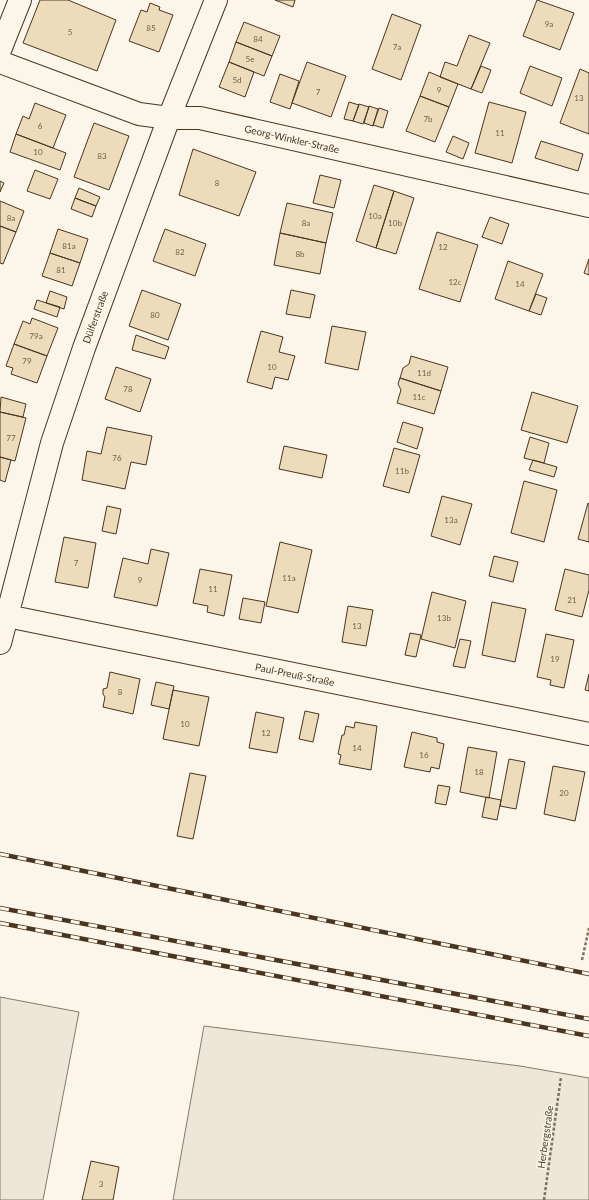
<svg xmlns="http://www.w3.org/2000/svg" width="589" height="1200" font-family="Lato,sans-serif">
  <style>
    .green { fill: #ede6d9; stroke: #887966 }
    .building { fill: #ecdcbc; stroke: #4a3520 }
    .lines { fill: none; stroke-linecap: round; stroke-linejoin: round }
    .street-casing { stroke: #4a3520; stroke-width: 24 }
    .secondary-casing { stroke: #4a3520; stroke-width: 24 }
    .path { stroke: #7f6f5c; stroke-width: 2.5; stroke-dasharray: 3 2; stroke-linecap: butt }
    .street { stroke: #fbf6e9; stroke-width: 22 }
    .secondary { stroke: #fbf6e9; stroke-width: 22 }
    .rail-casing { stroke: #4a3520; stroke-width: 4.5 }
    .rail { stroke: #fbf6e9; stroke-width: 3; stroke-dasharray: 9; stroke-linecap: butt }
    .labels { text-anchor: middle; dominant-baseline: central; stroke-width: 3; stroke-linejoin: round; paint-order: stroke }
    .number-label { font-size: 8px; fill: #725f47 }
    .street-label { font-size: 10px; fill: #4a3520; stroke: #fbf6e9 }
  </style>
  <rect width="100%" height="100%" fill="#fbf6e9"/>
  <path class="green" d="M 0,997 L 79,1012 L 43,1200 L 0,1200 Z
    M 204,1026 L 520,1066 L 589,1078 L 589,1200 L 173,1200 Z"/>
  <path class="building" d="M 40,0 L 68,0 L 116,20 L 97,71 L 23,43 Z
    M 275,0 L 295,0 L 293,7 Z
    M 537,0 L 574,13 L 560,50 L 523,36 Z
    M 150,3 L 160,7 L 159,10 L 173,15 L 159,52 L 129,41 L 141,10 L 147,12 Z
    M 392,14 L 421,25 L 401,80 L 372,69 Z
    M 244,22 L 280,36 L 272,56 L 236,42 Z
    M 469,35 L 490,43 L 471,89 L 440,77 L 445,62 L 457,66 Z
    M 236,42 L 272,56 L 264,76 L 229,62 Z
    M 229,62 L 254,72 L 245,97 L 219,87 Z
    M 307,62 L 346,76 L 331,117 L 292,103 Z
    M 481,66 L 491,70 L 482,93 L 471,89 Z
    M 530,66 L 562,78 L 552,106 L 520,93 Z
    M 580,69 L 589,73 L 589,134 L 560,123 Z
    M 429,72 L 458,84 L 449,107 L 420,96 Z
    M 280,74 L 299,81 L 290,109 L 270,102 Z
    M 420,96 L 449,107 L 435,142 L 406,131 Z
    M 349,102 L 359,105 L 353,121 L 344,119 Z
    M 489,102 L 526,112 L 512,163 L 475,153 Z
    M 35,103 L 66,115 L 53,148 L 16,134 L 23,116 L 29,119 Z
    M 359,104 L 369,107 L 363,124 L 353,121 Z
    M 369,106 L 378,109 L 373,126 L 364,123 Z
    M 379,108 L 388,111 L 383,128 L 373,125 Z
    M 94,123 L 129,136 L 109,190 L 74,177 Z
    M 16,134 L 66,153 L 60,170 L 10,152 Z
    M 453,136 L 469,143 L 463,159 L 446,152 Z
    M 541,141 L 583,154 L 578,171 L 535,158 Z
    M 193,149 L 256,172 L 239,216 L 179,195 Z
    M 35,170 L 58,179 L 50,199 L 27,191 Z
    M 320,175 L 341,180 L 334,208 L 313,203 Z
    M 0,181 L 4,183 L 0,192 Z
    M 374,185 L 394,191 L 376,248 L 356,241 Z
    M 79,188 L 100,197 L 96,206 L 75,198 Z
    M 394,191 L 414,198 L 396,254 L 376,248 Z
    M 75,198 L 96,206 L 92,217 L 71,209 Z
    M 0,201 L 24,211 L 16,232 L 0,226 Z
    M 287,203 L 333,213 L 326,243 L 280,233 Z
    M 490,217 L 509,224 L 502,244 L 482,237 Z
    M 0,226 L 16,232 L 3,264 L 0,263 Z
    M 58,229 L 88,239 L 80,263 L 50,253 Z
    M 165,229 L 206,244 L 195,276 L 153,261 Z
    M 437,232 L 478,245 L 460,302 L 419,289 Z
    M 280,233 L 326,243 L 320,274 L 274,265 Z
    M 50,253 L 80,263 L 72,286 L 42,276 Z
    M 589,259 L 589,275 L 584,273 Z
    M 508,261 L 543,274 L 529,311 L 495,299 Z
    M 142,290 L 181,304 L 168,340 L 129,326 Z
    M 291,290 L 315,295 L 310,318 L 286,314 Z
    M 50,291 L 67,297 L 64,309 L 46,303 Z
    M 536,294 L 547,298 L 541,315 L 529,311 Z
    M 37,300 L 60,307 L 57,317 L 34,309 Z
    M 32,318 L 58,328 L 47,356 L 14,344 L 23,321 L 30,324 Z
    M 332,326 L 366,332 L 358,370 L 325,363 Z
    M 261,331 L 283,337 L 279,352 L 295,356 L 288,380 L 275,377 L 272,389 L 247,382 Z
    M 136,335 L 169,347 L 165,359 L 132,350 Z
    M 14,344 L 47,356 L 37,383 L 11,374 L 13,368 L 6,366 Z
    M 411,356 L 448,367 L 441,391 L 400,378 L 403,368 L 409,364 Z
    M 116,367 L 151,379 L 140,412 L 105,399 Z
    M 400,378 L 441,391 L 434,414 L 397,403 L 401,390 L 398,384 Z
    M 532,392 L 578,406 L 567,443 L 521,430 Z
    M 1,397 L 26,404 L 23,417 L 0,412 Z
    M 0,412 L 26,418 L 15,461 L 0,457 Z
    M 403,422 L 423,428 L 417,449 L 397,442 Z
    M 107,427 L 152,436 L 146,465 L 131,462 L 125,489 L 82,480 L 87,451 L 101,454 Z
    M 530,437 L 549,443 L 544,463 L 524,458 Z
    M 284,446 L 327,455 L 322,478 L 279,469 Z
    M 394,448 L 420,455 L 409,493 L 383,486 Z
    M 0,457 L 11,460 L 5,482 L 0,480 Z
    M 533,460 L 557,467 L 554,477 L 529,470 Z
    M 524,481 L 557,490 L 544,542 L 511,533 Z
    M 442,496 L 472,504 L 460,545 L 431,536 Z
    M 588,503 L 589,504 L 589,542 L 578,539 Z
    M 107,506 L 121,509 L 116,534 L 102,531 Z
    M 64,537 L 96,543 L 88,588 L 55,582 Z
    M 280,542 L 312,550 L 298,613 L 266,606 Z
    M 151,549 L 169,553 L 157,606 L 114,597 L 123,558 L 148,564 Z
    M 494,556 L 518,562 L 513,582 L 489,576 Z
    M 200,569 L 232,575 L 224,616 L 207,612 L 208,606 L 193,603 Z
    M 565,569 L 589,575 L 589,590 L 582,617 L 555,610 Z
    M 432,592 L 466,601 L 455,648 L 421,639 Z
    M 243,598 L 265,602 L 261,623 L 239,619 Z
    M 492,602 L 526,609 L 515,662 L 482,655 Z
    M 348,606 L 373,610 L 366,646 L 342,642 Z
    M 410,633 L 421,635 L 416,657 L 405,655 Z
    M 546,634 L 574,640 L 564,688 L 550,685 L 551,680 L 537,677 Z
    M 460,639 L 471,641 L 465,668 L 453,666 Z
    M 110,672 L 140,679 L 133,714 L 103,707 L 105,697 L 103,694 L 103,689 L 107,688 Z
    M 589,674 L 589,691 L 585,690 Z
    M 156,682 L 174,686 L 169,709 L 151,705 Z
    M 173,690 L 209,697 L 199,746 L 163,739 Z
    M 305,711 L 319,714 L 313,742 L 299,739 Z
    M 256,712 L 284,718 L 277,753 L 249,748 Z
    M 355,722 L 377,726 L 371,770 L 339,764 L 341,755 L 338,754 L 342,735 L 344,735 L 346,726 L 354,728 Z
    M 412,732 L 437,738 L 437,742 L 444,744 L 439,769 L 431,767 L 430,772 L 404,767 Z
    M 468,747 L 497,752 L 489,798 L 460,792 Z
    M 509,759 L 525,762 L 516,809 L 500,806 Z
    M 553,766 L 585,772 L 575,821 L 544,814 Z
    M 190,773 L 206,776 L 193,839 L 177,836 Z
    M 438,785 L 450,787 L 446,805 L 435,803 Z
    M 486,797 L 501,800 L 497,820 L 482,817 Z
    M 91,1161 L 119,1167 L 113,1200 L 82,1200 Z"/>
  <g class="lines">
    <g class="street-casing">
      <g id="street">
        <path id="s1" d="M 216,0 L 169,118 L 84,348 L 52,443 L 7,616 L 589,734"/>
        <path d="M 0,50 L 20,0"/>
        <path id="s2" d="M 0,62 L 139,114 L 169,118 L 200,118 L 589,206"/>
      </g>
    </g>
    <g class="secondary-casing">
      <path id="secondary" d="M 0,615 L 7,616 L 0,643"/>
    </g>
    <path class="path" d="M 582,960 L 589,928
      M 544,1200 L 561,1077"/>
    <use href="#street" class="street"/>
    <use href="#secondary" class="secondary"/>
    <g class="rail-casing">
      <path id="rail" d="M 0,854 L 589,974
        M 0,908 L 589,1019
        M 0,923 L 589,1036"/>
    </g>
    <use href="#rail" class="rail"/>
  </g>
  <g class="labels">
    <g class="number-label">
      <text x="549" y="24">9a</text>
      <text x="151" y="28">85</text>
      <text x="70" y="32">5</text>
      <text x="258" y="39">84</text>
      <text x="397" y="47">7a</text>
      <text x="250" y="59">5e</text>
      <text x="237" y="80">5d</text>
      <text x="439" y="90">9</text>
      <text x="318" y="92">7</text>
      <text x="579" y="98">13</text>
      <text x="428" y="119">7b</text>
      <text x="40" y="126">6</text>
      <text x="500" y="133">11</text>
      <text x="38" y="152">10</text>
      <text x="102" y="156">83</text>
      <text x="217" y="183">8</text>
      <text x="375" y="216">10a</text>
      <text x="11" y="218">8a</text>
      <text x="306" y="223">8a</text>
      <text x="395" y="223">10b</text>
      <text x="69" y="246">81a</text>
      <text x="443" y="247">12</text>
      <text x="180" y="252">82</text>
      <text x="300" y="254">8b</text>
      <text x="61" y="270">81</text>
      <text x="455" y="282">12c</text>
      <text x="520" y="284">14</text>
      <text x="155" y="315">80</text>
      <text x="36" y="336">79a</text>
      <text x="27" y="361">79</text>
      <text x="272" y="367">10</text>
      <text x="424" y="373">11d</text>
      <text x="128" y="389">78</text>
      <text x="419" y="397">11c</text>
      <text x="11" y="438">77</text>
      <text x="117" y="458">76</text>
      <text x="402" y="471">11b</text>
      <text x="451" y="520">13a</text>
      <text x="76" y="563">7</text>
      <text x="289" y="578">11a</text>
      <text x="140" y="580">9</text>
      <text x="213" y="589">11</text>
      <text x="572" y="600">21</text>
      <text x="444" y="618">13b</text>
      <text x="357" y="626">13</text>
      <text x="555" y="659">19</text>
      <text x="120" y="692">8</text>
      <text x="185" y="724">10</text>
      <text x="266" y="733">12</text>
      <text x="357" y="748">14</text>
      <text x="424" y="755">16</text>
      <text x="479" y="772">18</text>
      <text x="564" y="793">20</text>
      <text x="101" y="1184">3</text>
    </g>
    <g class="street-label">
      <text stroke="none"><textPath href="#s2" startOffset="304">Georg-Winkler-Straße</textPath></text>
      <text transform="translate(95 317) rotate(-70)">Dülferstraße</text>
      <text stroke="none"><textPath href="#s1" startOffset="945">Paul-Preuß-Straße</textPath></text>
      <text transform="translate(545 1137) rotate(-82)">Herbergstraße</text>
    </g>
  </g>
</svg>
